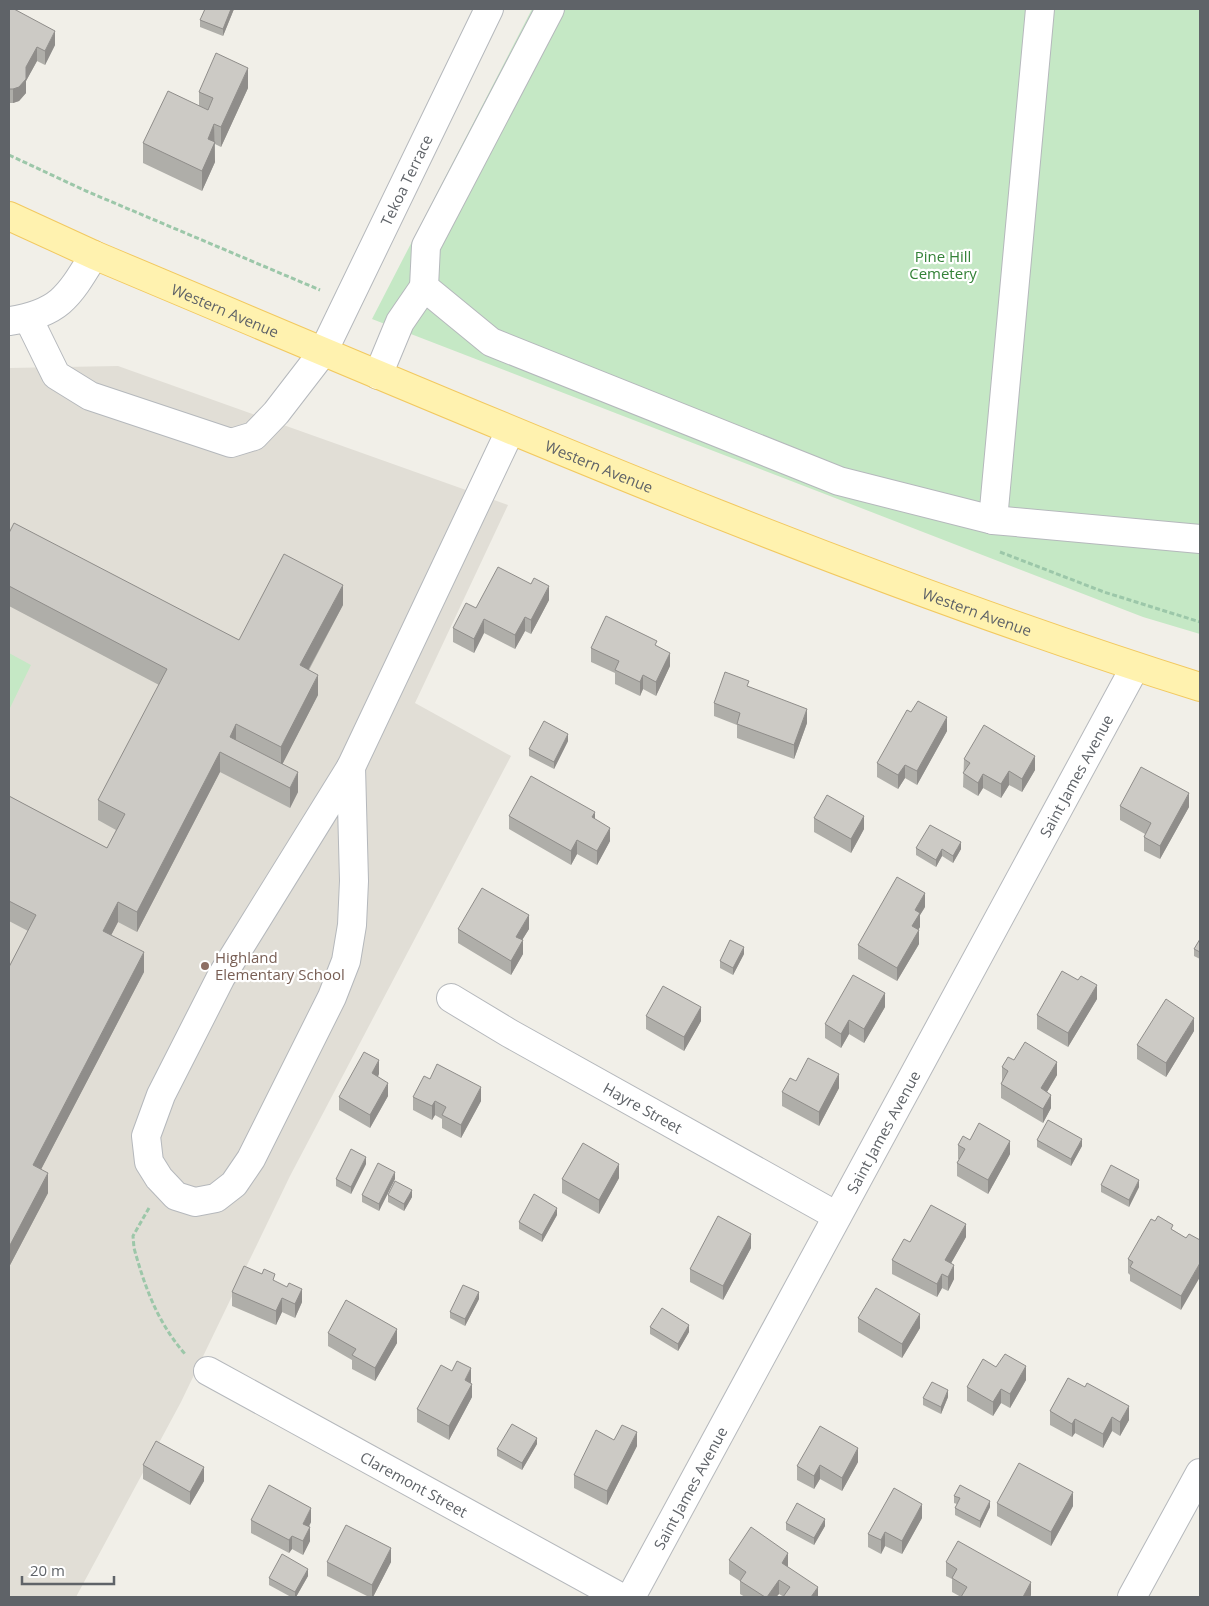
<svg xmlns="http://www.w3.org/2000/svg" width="1209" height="1606" font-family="'Open Sans',sans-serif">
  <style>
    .education { fill: #e1ded6 }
    .green { fill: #c5e8c5 }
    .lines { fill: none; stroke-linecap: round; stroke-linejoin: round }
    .minor-casing { stroke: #b5b8bc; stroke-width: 30 }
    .major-casing { stroke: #f2c960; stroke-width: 30 }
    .path { stroke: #9cc7a9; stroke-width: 3; stroke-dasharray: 5 2.5; stroke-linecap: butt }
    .minor { stroke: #fff; stroke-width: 28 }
    .major { stroke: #fff2af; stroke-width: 28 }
    .wall { fill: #afaea9 }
    .shaded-wall { fill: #8f8d8a }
    .building { fill: #cccac5; stroke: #8f8d8a }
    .education-dot { fill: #8d6e63; stroke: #fff; stroke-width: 2 }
    .labels { text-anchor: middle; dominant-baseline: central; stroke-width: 4.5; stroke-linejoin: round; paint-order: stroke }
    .street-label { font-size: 15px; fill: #5f6368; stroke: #fff }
    .park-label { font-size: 15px; fill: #348238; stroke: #fff }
    .education-label { font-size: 15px; fill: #785e54; stroke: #fff; text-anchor: start }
  </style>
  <rect width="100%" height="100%" fill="#f1efe8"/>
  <path class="education" d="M 118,366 L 508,505 L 415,703 L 511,756 L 290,1176 L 181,1402 L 76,1597 L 9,1597 L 9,368 Z"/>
  <path class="green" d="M 532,9 L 1200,9 L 1200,634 L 1143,617 L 372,319 Z
    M 9,653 L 31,665 L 9,710 Z"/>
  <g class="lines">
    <g class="minor-casing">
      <g id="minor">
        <path d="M 550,9 L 426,246 L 424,287 L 491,342 L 839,481 L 993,520 L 1200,539"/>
        <path id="s1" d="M 28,318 L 56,375 L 90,396 L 231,443 L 254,436 L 276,413 L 323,352 L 489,9"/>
        <path d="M 10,321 C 60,313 69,296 94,255"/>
        <path d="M 378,375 L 400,322 L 424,287"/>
        <path d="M 993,520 L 1040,9"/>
        <path d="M 351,767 L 354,881 L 352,925 L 346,961 L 332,997 L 251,1159 L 234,1184 L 216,1198 L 195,1202 L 176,1196 L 159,1178 L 149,1162 L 146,1136 L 161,1095 L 221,977 Z"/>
        <path d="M 351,767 L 510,431"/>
        <path id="s2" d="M 451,998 L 509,1033 L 837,1216"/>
        <path id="s3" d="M 208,1371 L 620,1597"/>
        <path id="s4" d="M 631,1597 L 1135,667"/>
        <path d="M 1132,1597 L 1200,1473"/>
      </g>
    </g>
    <g class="major-casing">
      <g id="major">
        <path id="s5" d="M 9,216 L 94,255 C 459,408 822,568 1200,687"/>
      </g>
    </g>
    <path class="path" d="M 9,155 L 86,191 L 320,290
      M 1000,552 L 1104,592 L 1200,622
      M 149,1208 L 133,1236 L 134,1248 C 145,1288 158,1323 185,1354"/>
    <use href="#minor" class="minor"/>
    <use href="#major" class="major"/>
  </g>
  <path class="wall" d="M 9,9 L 55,45 L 45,65 L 37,61 L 26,81 L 26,93 L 19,101 L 13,103 L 9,103 Z
    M 234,9 L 223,36 L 200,27 L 200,20 Z
    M 248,88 L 221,147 L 215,144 L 215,162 L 202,191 L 143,163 L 143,143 L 199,106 L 199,92 Z
    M 9,533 L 239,640 L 343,605 L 309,670 L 318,695 L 282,764 L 298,792 L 290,808 L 220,772 L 137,932 L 118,922 L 111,935 L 144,972 L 41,1169 L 48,1193 L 9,1267 L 9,967 L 28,931 L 9,921 L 9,796 L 107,848 L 116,830 L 98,820 L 98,800 L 159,685 L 9,606 Z
    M 549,600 L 531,634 L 525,631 L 515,649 L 484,633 L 474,653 L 453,642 L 453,628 L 476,608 Z
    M 657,646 L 670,666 L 656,696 L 643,689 L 640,696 L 615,684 L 615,673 L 591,662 L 591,648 Z
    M 749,687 L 807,723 L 794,759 L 737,738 L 737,725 L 714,716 L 714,703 Z
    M 911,712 L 947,731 L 917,785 L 905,778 L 898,789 L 877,777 L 877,763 Z
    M 568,741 L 554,769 L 529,756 L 529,749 Z
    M 964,759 L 1035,770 L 1022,792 L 1009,785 L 1001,798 L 983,788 L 978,796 L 963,787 Z
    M 1120,806 L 1189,807 L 1160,859 L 1144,851 L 1144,837 L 1145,834 L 1120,820 Z
    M 509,816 L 595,819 L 610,841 L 597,865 L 577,854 L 571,865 L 509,829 Z
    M 814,818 L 864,829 L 851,853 L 814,832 Z
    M 916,848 L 961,849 L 953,863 L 942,856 L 936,867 L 916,855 Z
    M 925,907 L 920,915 L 920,927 L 918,930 L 919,944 L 897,981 L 858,959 L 858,945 Z
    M 458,929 L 529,929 L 522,940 L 523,954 L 511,975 L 458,943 Z
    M 1200,939 L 1200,959 L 1194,956 L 1194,949 Z
    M 744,954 L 733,975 L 720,968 L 720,961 Z
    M 1097,999 L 1068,1047 L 1037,1029 L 1037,1015 Z
    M 885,1007 L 864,1043 L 849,1034 L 841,1048 L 825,1038 L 825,1024 Z
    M 646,1016 L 701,1021 L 684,1051 L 646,1029 Z
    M 1194,1031 L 1166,1077 L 1137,1059 L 1137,1045 Z
    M 1014,1060 L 1057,1075 L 1047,1092 L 1051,1108 L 1043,1123 L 1001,1098 L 1001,1084 L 1002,1081 L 1002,1067 Z
    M 379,1074 L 378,1077 L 388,1096 L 370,1128 L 339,1110 L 339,1097 Z
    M 796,1081 L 839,1088 L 819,1126 L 782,1106 L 782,1092 Z
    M 413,1097 L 481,1101 L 461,1138 L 442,1128 L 442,1119 L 435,1115 L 432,1120 L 413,1110 Z
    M 970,1140 L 1010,1154 L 988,1194 L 957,1176 L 957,1163 L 959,1159 L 958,1159 L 958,1145 Z
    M 1037,1140 L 1082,1146 L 1071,1166 L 1037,1147 Z
    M 366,1164 L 351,1194 L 336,1186 L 336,1179 Z
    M 619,1178 L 599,1214 L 562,1193 L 562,1179 Z
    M 395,1179 L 379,1211 L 362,1202 L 362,1195 Z
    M 1101,1185 L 1139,1187 L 1129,1207 L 1101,1192 Z
    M 388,1195 L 412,1197 L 404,1211 L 388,1202 Z
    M 557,1215 L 542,1242 L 519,1229 L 519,1222 Z
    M 1173,1230 L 1186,1238 L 1181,1310 L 1130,1281 L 1130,1275 L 1128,1273 L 1128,1259 Z
    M 966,1237 L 951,1263 L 954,1279 L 948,1291 L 942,1288 L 937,1297 L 892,1274 L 892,1260 L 910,1242 Z
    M 751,1248 L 723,1300 L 690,1282 L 690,1269 Z
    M 275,1282 L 302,1302 L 295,1318 L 282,1312 L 276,1325 L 232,1306 L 232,1292 Z
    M 479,1299 L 465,1326 L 450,1318 L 450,1312 Z
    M 858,1318 L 920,1328 L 902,1358 L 858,1332 Z
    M 650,1327 L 689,1332 L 678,1351 L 650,1334 Z
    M 328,1333 L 397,1343 L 375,1381 L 352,1369 L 352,1360 L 328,1346 Z
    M 1068,1378 L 1129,1420 L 1120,1436 L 1112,1431 L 1103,1448 L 1075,1433 L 1072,1437 L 1050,1425 L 1050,1411 Z
    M 1026,1380 L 1010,1408 L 1001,1403 L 993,1416 L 967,1401 L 967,1387 Z
    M 471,1382 L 472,1397 L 449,1440 L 417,1422 L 417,1409 Z
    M 948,1397 L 941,1414 L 923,1405 L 923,1398 Z
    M 614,1440 L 637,1446 L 607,1505 L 574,1488 L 574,1475 Z
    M 537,1444 L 522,1470 L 497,1456 L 497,1449 Z
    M 858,1462 L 842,1491 L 820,1479 L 814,1489 L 797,1480 L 797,1466 Z
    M 143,1465 L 204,1481 L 190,1505 L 143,1479 Z
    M 954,1496 L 990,1507 L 980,1528 L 955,1515 L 955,1508 L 957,1504 L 954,1503 Z
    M 997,1503 L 1073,1506 L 1051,1546 L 997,1516 Z
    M 922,1518 L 902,1554 L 885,1546 L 881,1554 L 868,1547 L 868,1534 Z
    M 251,1520 L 311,1522 L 309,1527 L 310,1541 L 303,1555 L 292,1549 L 289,1553 L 251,1533 Z
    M 786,1523 L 825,1526 L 814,1545 L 786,1530 Z
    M 729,1560 L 788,1567 L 818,1597 L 784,1597 L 779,1594 L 776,1597 L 745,1597 L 740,1594 L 740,1581 L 729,1574 Z
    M 327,1562 L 391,1562 L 373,1597 L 369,1597 L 327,1576 Z
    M 946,1562 L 1031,1595 L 1030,1597 L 961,1597 L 952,1592 L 952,1579 L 946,1576 Z
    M 308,1576 L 296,1597 L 291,1597 L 269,1585 L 269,1578 Z"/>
  <path class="shaded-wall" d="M 231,9 L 234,9 L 223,36 L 223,29 Z
    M 55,31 L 55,45 L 45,65 L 45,51 Z
    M 37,47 L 37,61 L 26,81 L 26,93 L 19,101 L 13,103 L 13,89 Z
    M 248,68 L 248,88 L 221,147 L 221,127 Z
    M 214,124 L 215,162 L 202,191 L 202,171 L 208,139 Z
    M 343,585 L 343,605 L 300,685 L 300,665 Z
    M 549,586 L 549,600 L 531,634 L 531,620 Z
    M 525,617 L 525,631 L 515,649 L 515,635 Z
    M 484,619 L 484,633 L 474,653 L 474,639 Z
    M 670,653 L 670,666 L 656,696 L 656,682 Z
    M 318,675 L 318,695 L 281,767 L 281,747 Z
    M 643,675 L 643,689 L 640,696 L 640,682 Z
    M 807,709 L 807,723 L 794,759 L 794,745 Z
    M 947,717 L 947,731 L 917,785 L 917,771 Z
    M 236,724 L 236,744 L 230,737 Z
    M 568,734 L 568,741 L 554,769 L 554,762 Z
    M 220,752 L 220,772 L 137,932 L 137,912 Z
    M 1035,756 L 1035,770 L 1022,792 L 1022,779 Z
    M 905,765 L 905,778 L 898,789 L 898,775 Z
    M 1009,771 L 1009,785 L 1001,798 L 1001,784 Z
    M 298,772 L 298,792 L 290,808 L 290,788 Z
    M 983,774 L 983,788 L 978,796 L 978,783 Z
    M 1189,793 L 1189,807 L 1160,859 L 1160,846 Z
    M 595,812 L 595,825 L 592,817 Z
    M 864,816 L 864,829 L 851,853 L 851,839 Z
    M 610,828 L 610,841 L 597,865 L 597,851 Z
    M 577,840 L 577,854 L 571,865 L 571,851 Z
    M 961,842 L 961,849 L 953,863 L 953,856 Z
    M 942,849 L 942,856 L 936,867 L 936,860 Z
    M 925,893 L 925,907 L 920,915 L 920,927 L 912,940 L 912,926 L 915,910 Z
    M 118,902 L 118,922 L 103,951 L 103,931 Z
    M 529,915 L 529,929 L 516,950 L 516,937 Z
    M 919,930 L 919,944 L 897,981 L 897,968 Z
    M 523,940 L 523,954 L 511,975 L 511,961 Z
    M 744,947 L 744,954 L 733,975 L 733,968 Z
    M 144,952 L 144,972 L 33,1185 L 33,1165 Z
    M 1097,985 L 1097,999 L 1068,1047 L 1068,1033 Z
    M 885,993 L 885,1007 L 864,1043 L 864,1029 Z
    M 701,1007 L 701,1021 L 684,1051 L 684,1037 Z
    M 1194,1018 L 1194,1031 L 1166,1077 L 1166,1063 Z
    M 849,1020 L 849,1034 L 841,1048 L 841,1034 Z
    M 379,1060 L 379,1074 L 372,1087 L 372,1073 Z
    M 1057,1062 L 1057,1075 L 1041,1102 L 1041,1088 Z
    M 839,1074 L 839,1088 L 819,1126 L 819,1112 Z
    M 388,1083 L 388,1096 L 370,1128 L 370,1115 Z
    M 481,1087 L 481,1101 L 461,1138 L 461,1125 Z
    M 1051,1095 L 1051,1108 L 1043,1123 L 1043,1109 Z
    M 435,1101 L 435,1115 L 432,1120 L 432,1106 Z
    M 1082,1139 L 1082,1146 L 1071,1166 L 1071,1159 Z
    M 1010,1141 L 1010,1154 L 988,1194 L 988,1180 Z
    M 366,1157 L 366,1164 L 351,1194 L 351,1187 Z
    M 619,1164 L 619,1178 L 599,1214 L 599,1200 Z
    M 395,1172 L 395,1179 L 379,1211 L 379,1204 Z
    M 48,1173 L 48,1193 L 9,1267 L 9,1247 Z
    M 1139,1180 L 1139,1187 L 1129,1207 L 1129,1200 Z
    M 412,1190 L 412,1197 L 404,1211 L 404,1204 Z
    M 557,1208 L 557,1215 L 542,1242 L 542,1235 Z
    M 966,1224 L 966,1237 L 945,1274 L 945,1260 Z
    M 751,1234 L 751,1248 L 723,1300 L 723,1286 Z
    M 1200,1263 L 1200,1277 L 1181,1310 L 1181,1296 Z
    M 954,1265 L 954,1279 L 948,1291 L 948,1277 Z
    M 942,1274 L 942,1288 L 937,1297 L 937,1284 Z
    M 302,1289 L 302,1302 L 295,1318 L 295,1304 Z
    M 479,1292 L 479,1299 L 465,1326 L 465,1319 Z
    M 282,1298 L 282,1312 L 276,1325 L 276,1311 Z
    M 920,1314 L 920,1328 L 902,1358 L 902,1344 Z
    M 689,1325 L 689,1332 L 678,1351 L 678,1344 Z
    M 397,1329 L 397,1343 L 375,1381 L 375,1368 Z
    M 1026,1366 L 1026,1380 L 1010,1408 L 1010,1394 Z
    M 471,1368 L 471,1382 L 465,1393 L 465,1380 Z
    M 472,1384 L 472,1397 L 449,1440 L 449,1426 Z
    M 1001,1389 L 1001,1403 L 993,1416 L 993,1402 Z
    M 948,1390 L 948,1397 L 941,1414 L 941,1407 Z
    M 1129,1406 L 1129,1420 L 1120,1436 L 1120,1422 Z
    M 1112,1417 L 1112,1431 L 1103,1448 L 1103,1434 Z
    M 1075,1419 L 1075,1433 L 1072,1437 L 1072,1424 Z
    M 637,1432 L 637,1446 L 607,1505 L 607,1491 Z
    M 537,1438 L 537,1444 L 522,1470 L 522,1463 Z
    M 858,1448 L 858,1462 L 842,1491 L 842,1478 Z
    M 820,1465 L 820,1479 L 814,1489 L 814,1476 Z
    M 204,1467 L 204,1481 L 190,1505 L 190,1492 Z
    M 1073,1492 L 1073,1506 L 1051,1546 L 1051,1532 Z
    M 990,1501 L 990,1507 L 980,1528 L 980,1521 Z
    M 922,1504 L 922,1518 L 902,1554 L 902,1541 Z
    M 311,1508 L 311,1522 L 303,1537 L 303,1524 Z
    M 825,1519 L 825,1526 L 814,1545 L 814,1538 Z
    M 310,1527 L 310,1541 L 303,1555 L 303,1541 Z
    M 885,1532 L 885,1546 L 881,1554 L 881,1540 Z
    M 292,1536 L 292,1549 L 289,1553 L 289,1540 Z
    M 391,1548 L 391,1562 L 373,1597 L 372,1597 L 372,1585 Z
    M 788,1553 L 788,1567 L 782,1577 L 782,1563 Z
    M 308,1569 L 308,1576 L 296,1597 L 295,1597 L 295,1592 Z
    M 779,1580 L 779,1594 L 776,1597 L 767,1597 Z
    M 1031,1582 L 1031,1595 L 1030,1597 L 1023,1597 Z
    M 818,1587 L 818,1597 L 811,1597 Z"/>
  <path class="building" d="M 9,9 L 14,9 L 55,31 L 45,51 L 37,47 L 26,67 L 26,79 L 19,87 L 13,89 L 9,89 Z
    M 205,9 L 231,9 L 223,29 L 200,20 Z
    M 216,53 L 248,68 L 221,127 L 214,124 L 208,139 L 215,142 L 202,171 L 143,143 L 168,91 L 208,110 L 213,98 L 199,92 Z
    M 14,523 L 239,640 L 284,554 L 343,585 L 300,665 L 318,675 L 281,747 L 236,724 L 230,737 L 298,772 L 290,788 L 220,752 L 137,912 L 118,902 L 103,931 L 144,952 L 33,1165 L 48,1173 L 9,1247 L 9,967 L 36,915 L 9,901 L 9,796 L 107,848 L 125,814 L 98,800 L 167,669 L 9,586 L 9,533 Z
    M 498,567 L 531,584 L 534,578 L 549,586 L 531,620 L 525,617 L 515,635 L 484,619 L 474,639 L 453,628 L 466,603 L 476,608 Z
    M 606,616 L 657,641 L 655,645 L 670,653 L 656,682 L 643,675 L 640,682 L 615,670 L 619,661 L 591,648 Z
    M 725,672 L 749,681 L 747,686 L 807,709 L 794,745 L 737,724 L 740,713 L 714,703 Z
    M 918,701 L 947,717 L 917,771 L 905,765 L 898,775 L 877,763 L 907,710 L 911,712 Z
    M 544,721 L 568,734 L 554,762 L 529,749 Z
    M 984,725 L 1035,756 L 1022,779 L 1009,771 L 1001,784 L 983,774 L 978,783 L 963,773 L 970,763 L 964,759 Z
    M 1141,767 L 1189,793 L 1160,846 L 1144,837 L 1151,823 L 1120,806 Z
    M 531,776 L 595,812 L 592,817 L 610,828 L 597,851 L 577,840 L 571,851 L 509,816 Z
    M 827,795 L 864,816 L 851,839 L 814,818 Z
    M 930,825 L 961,842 L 953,856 L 942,849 L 936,860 L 916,848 Z
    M 897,877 L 925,893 L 915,910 L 920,913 L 912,926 L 919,930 L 897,968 L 858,945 Z
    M 482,888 L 529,915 L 516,937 L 523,940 L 511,961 L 458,929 Z
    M 1200,939 L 1200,952 L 1194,949 Z
    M 730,940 L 744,947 L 733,968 L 720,961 Z
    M 1062,971 L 1078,980 L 1081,976 L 1097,985 L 1068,1033 L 1037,1015 Z
    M 853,975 L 885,993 L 864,1029 L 849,1020 L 841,1034 L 825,1024 Z
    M 663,986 L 701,1007 L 684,1037 L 646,1016 Z
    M 1166,999 L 1194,1018 L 1166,1063 L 1137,1045 Z
    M 1025,1042 L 1057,1062 L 1041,1088 L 1051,1095 L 1043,1109 L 1001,1084 L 1008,1071 L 1002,1067 L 1008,1057 L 1014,1060 Z
    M 364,1052 L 379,1060 L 372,1073 L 388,1083 L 370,1115 L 339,1097 Z
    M 808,1058 L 839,1074 L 819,1112 L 782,1092 L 790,1078 L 796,1081 Z
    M 437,1064 L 481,1087 L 461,1125 L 442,1115 L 446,1107 L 435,1101 L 432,1106 L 413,1097 L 424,1076 L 430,1079 Z
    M 1048,1120 L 1082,1139 L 1071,1159 L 1037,1140 Z
    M 979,1123 L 1010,1141 L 988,1180 L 957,1163 L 965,1149 L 958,1145 L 963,1136 L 970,1140 Z
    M 583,1143 L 619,1164 L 599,1200 L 562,1179 Z
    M 351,1149 L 366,1157 L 351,1187 L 336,1179 Z
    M 378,1163 L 395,1172 L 379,1204 L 362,1195 Z
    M 1111,1165 L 1139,1180 L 1129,1200 L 1101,1185 Z
    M 395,1181 L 412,1190 L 404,1204 L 388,1195 Z
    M 534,1194 L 557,1208 L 542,1235 L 519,1222 Z
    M 931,1205 L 966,1224 L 945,1260 L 954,1265 L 948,1277 L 942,1274 L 937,1284 L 892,1260 L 904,1239 L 910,1242 Z
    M 718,1216 L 751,1234 L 723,1286 L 690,1269 Z
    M 1158,1216 L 1173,1225 L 1171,1229 L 1186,1238 L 1189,1234 L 1200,1240 L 1200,1263 L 1181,1296 L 1130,1267 L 1133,1262 L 1128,1259 L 1151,1219 L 1155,1221 Z
    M 244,1266 L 262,1274 L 264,1269 L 275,1274 L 273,1280 L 287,1287 L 289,1283 L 302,1289 L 295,1304 L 282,1298 L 276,1311 L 232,1292 Z
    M 463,1285 L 479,1292 L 465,1319 L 450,1312 Z
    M 876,1288 L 920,1314 L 902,1344 L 858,1318 Z
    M 346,1300 L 397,1329 L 375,1368 L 352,1355 L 356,1349 L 328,1333 Z
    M 662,1308 L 689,1325 L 678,1344 L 650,1327 Z
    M 1005,1354 L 1026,1366 L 1010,1394 L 1001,1389 L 993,1402 L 967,1387 L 983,1359 L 996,1367 Z
    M 457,1361 L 471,1368 L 465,1380 L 472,1384 L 449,1426 L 417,1409 L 441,1365 L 452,1371 Z
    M 1068,1378 L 1085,1387 L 1087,1383 L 1129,1406 L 1120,1422 L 1112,1417 L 1103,1434 L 1075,1419 L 1072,1424 L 1050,1411 Z
    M 932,1382 L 948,1390 L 941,1407 L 923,1398 Z
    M 512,1424 L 537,1438 L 522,1463 L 497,1449 Z
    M 622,1425 L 637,1432 L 607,1491 L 574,1475 L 596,1430 L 614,1440 Z
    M 820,1426 L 858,1448 L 842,1478 L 820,1465 L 814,1476 L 797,1466 Z
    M 156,1441 L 204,1467 L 190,1492 L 143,1465 Z
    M 1019,1463 L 1073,1492 L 1051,1532 L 997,1503 Z
    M 269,1485 L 311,1508 L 303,1524 L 310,1527 L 303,1541 L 292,1536 L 289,1540 L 251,1520 Z
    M 960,1485 L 990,1501 L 980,1521 L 955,1508 L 960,1498 L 954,1496 Z
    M 894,1488 L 922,1504 L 902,1541 L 885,1532 L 881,1540 L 868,1534 Z
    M 797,1503 L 825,1519 L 814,1538 L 786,1523 Z
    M 346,1525 L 391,1548 L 372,1585 L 327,1562 Z
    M 751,1527 L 788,1553 L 782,1563 L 818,1587 L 811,1597 L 783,1597 L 790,1587 L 779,1580 L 767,1597 L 765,1597 L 740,1581 L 746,1572 L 729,1560 Z
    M 958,1541 L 1031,1582 L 1023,1597 L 961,1597 L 967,1587 L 952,1578 L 957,1569 L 946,1562 Z
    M 282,1554 L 308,1569 L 295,1592 L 269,1578 Z"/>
  <circle class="education-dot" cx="205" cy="966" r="5"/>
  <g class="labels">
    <g class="street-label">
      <text stroke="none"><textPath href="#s1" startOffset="576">Tekoa Terrace</textPath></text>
      <text stroke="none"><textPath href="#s5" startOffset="236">Western Avenue</textPath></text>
      <text stroke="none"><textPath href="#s5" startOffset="641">Western Avenue</textPath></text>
      <text stroke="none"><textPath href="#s5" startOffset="1046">Western Avenue</textPath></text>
      <text stroke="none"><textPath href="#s4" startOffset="934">Saint James Avenue</textPath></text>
      <text stroke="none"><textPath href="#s2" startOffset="221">Hayre Street</textPath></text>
      <text stroke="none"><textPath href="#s4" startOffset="529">Saint James Avenue</textPath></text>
      <text stroke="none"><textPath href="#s3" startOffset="235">Claremont Street</textPath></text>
      <text stroke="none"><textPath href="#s4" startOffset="124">Saint James Avenue</textPath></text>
    </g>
    <g class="park-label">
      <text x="943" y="256">Pine Hill<tspan x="943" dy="17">Cemetery</tspan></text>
    </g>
    <g class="education-label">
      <text x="215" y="957">Highland<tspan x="215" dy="17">Elementary School</tspan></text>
    </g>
  </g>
  <rect width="1209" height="1606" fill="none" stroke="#5f6368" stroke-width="20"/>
  <path d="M22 1576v8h92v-8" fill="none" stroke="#5f6368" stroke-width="2.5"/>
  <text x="30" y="1576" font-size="15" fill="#5f6368" stroke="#ffffff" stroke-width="4" paint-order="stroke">20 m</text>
</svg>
